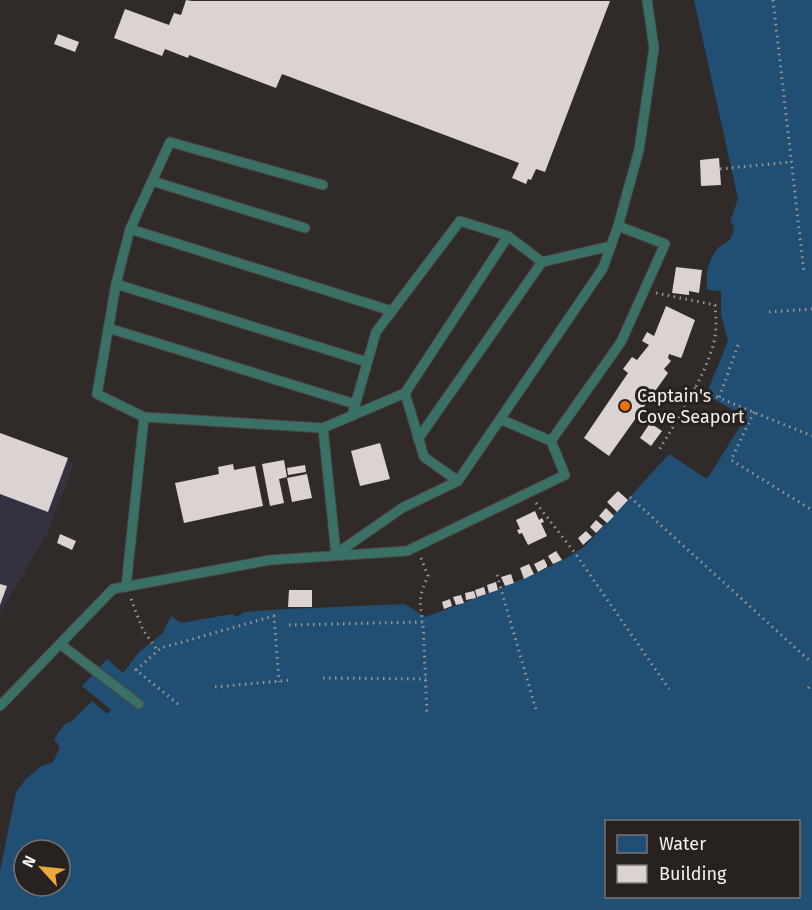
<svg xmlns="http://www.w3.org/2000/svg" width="812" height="910" font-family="'Fira Sans',sans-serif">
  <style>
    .education { fill: #353141 }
    .water { fill: #214f73; fill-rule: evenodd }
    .building { fill: #dbd2d2 }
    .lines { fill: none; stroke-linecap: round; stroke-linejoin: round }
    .service-casing { stroke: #4c4744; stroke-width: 11 }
    .path { stroke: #9b9694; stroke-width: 3; stroke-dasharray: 1.5 4.5; stroke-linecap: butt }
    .service { stroke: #397167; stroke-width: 9 }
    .food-dot { fill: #e8710a; stroke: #27211f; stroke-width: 2 }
    .labels { text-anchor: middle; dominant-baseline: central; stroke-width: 6; stroke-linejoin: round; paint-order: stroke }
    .poi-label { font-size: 18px; fill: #f5f1ef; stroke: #27211f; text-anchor: start }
  </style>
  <rect width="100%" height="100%" fill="#302b28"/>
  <path class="education" d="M 0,436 L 74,463 L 47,534 L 0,613 Z"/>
  <path class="water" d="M 694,0 L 812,0 L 812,910 L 0,910 L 0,871 L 16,792 L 26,779 L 40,767 L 53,762 L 60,747 L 54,739 L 64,725 L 73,720 L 92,701 L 107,714 L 111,710 L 82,686 L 107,659 L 123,673 L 139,652 L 162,634 L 171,616 L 181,623 L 232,614 L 237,617 L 244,612 L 286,609 L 405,604 L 425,617 C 451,608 477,597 503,587 C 532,575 560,564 585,546 L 669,454 L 707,479 L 746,417 L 706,395 L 728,341 L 721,315 L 721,291 L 707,290 C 706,277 707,264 715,252 C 723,239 732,247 734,226 L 730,222 L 738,199 ZM 606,822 L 798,822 L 798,896 L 606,896 ZM 24,850 L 60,850 L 60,886 L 24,886 Z"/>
  <path class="building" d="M 186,0 L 192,1 L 610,1 L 545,172 L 536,169 L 531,180 L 528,179 L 526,184 L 512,178 L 519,163 L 282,74 L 276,88 L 189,55 L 188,58 L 165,49 L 162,56 L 114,38 L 125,9 L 169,25 L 174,13 L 181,15 Z
    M 58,34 L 79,42 L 75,52 L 54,44 Z
    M 719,158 L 721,185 L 701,186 L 700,160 Z
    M 676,267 L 702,270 L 699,293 L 689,291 L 689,295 L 672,293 Z
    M 666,306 L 695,320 L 682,356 L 681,358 L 669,354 L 668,358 L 671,361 L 664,369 L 668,373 L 609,456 L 584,438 L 628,373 L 623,369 L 632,357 L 637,360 L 649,345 L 642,341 L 647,332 L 654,336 Z
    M 650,423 L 662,431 L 651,446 L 640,438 Z
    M 0,433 L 68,458 L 48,512 L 0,494 Z
    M 380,443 L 390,479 L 360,486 L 351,451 Z
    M 284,460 L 287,477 L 279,479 L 284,503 L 270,506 L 262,464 Z
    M 233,464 L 234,470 L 255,466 L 263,506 L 184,523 L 175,483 L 219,474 L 218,467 Z
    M 305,465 L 306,472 L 288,475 L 287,468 Z
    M 307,474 L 312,498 L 292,502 L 287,478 Z
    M 618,491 L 628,500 L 617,512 L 607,502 Z
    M 606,508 L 614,516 L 607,523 L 599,516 Z
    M 535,511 L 539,520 L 542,518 L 544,522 L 541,523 L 547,536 L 528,545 L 522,533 L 519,534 L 517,530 L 520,529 L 516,520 Z
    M 596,520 L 603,526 L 596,533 L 590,527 Z
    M 586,531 L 592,537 L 583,545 L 578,538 Z
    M 60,534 L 76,541 L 72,550 L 57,543 Z
    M 556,551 L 562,560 L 553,564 L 548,556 Z
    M 544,559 L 547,565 L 547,567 L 538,572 L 534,564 Z
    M 529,564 L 534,574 L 524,579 L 520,568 Z
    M 511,574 L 514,583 L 505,586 L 501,577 Z
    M 496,582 L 498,590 L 489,593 L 487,585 Z
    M 0,584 L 7,586 L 0,605 Z
    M 484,587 L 486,594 L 477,597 L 475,590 Z
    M 289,590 L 312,590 L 312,607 L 288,607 Z
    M 474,591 L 476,598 L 466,600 L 465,593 Z
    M 461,595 L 464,603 L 456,605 L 453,597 Z
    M 450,599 L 452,606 L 444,609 L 442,602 Z"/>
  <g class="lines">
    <g class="service-casing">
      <path id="service" d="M 152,181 L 305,228
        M 130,229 L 392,311
        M 542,262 L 611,246
        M 116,284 L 367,362
        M 108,328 L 355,404
        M 405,393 L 508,236
        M 352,416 L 376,332 L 460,221 L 508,236 L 542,262 L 418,439
        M 144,417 L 97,394 L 116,284 L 130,229 L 170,142 L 323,185
        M 500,419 L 551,441
        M 336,554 L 323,428 L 405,393 L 424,457 L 458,481
        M 333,556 L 402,508 L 458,481 L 603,268 L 618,226
        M 126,587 L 144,417 L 323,428
        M 60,644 L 139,704
        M 0,706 L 113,589 L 270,560 L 407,551 L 565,475 L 551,441 L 621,342 L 665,244 L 618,226 L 639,150 L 654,48 L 647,0"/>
    </g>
    <path class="path" d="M 773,0 L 804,273
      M 720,169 L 791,162
      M 656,293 L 715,305 C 716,317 717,330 714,342 C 705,377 678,419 659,450
      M 769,312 L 812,309
      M 738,345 L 719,398 L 812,436
      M 694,388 L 719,398
      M 754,412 L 731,460 L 812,510
      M 630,497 L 812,663
      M 536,503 L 575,553 L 669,689
      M 421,558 L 428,576 C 419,596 419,601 423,622
      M 497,575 L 536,710
      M 131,599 L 143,630 L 158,651
      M 289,625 L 423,622 L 427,714
      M 323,678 L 426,679
      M 215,687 L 292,680
      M 808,688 L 812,684
      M 178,704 L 136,670 L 161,648 L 274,616 L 279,682"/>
    <use href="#service" class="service"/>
  </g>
  <circle class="food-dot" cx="625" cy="406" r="6"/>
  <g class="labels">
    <g class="poi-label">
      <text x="637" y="396">Captain's<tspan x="637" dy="21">Cove Seaport</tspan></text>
    </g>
  </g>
  <rect x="605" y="820" width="195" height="78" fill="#27211f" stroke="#797472" stroke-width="1.5"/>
  <rect x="617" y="835" width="30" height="18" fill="#214f73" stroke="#797472" stroke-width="1.5"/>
  <text x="659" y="850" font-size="18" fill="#f5f1ef">Water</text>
  <rect x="617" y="865" width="30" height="18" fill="#dbd2d2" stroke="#797472" stroke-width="1.5"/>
  <text x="659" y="880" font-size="18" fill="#f5f1ef">Building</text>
  <g transform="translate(42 868) rotate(297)"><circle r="28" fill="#27211f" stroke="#797472" stroke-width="1.5"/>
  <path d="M0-4.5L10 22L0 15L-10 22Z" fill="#eca93b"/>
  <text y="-9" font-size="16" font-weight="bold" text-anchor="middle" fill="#f5f1ef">N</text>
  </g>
</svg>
